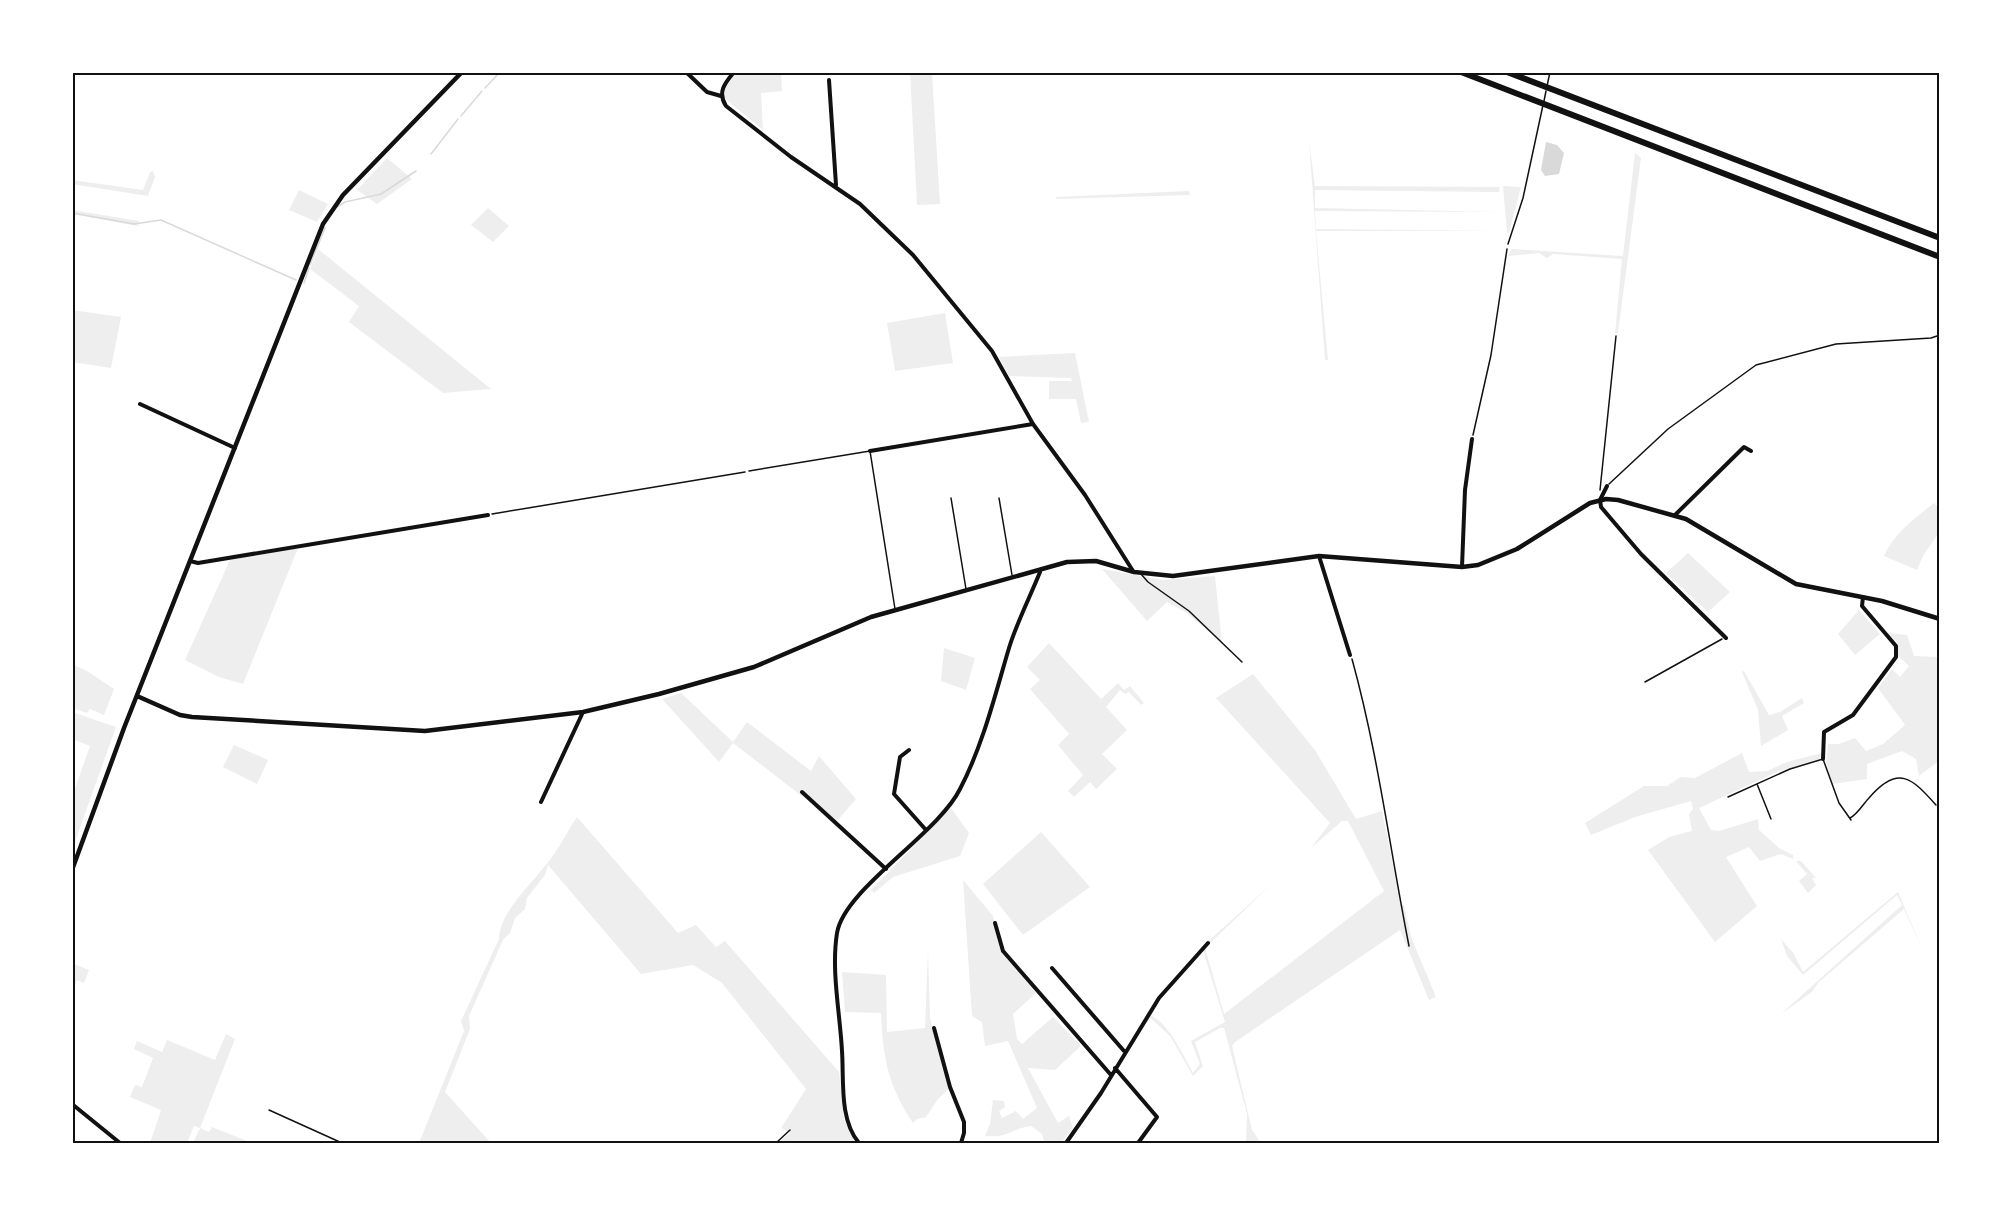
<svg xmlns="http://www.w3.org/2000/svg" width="2012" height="1215" font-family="Arial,sans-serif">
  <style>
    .green { fill: #eee }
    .water { fill: #d9d9d9 }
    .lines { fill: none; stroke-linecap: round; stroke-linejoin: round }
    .stream { stroke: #d9d9d9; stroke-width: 1.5 }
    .path { stroke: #111; stroke-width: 1.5 }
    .service { stroke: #111; stroke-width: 1.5 }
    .minor { stroke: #111; stroke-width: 4 }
    .tertiary { stroke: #111; stroke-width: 4.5 }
    .motorway { stroke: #111; stroke-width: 6 }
    .neatline { fill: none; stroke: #111; stroke-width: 2 }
  </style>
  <rect width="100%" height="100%" fill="#fff"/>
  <path class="green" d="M 736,72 L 781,72 L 782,91 L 761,93 L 763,130 L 723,97 L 724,90 Z
    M 910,72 L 932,72 L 940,204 L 917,205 Z
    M 1309,141 L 1315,186 L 1500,187 L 1499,192 L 1315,190 L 1315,208 L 1500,212 L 1315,211 L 1316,229 L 1501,231 L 1316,231 L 1328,360 L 1325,360 Z
    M 1635,153 L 1641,158 L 1618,333 L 1615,334 L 1622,259 L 1553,254 L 1547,258 L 1539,253 L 1508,256 L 1512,249 L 1623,256 Z
    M 387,158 L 412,179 L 377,204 L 357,190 Z
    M 153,171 L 155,177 L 148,196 L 72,184 L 72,180 L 143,190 L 150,172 Z
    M 1503,186 L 1521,187 L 1509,233 L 1507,233 Z
    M 299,190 L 328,204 L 317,222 L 289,210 Z
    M 1189,191 L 1190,195 L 1056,199 L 1056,197 Z
    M 488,208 L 509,226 L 493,242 L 471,225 Z
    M 72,210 L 139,221 L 138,226 L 72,214 Z
    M 318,249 L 491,389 L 443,393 L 349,322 L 359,306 L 310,269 Z
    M 72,310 L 121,317 L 111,368 L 72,362 Z
    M 945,313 L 953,363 L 895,371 L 887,323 Z
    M 1075,353 L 1089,422 L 1081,423 L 1076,399 L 1049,399 L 1049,381 L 1072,381 L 1071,378 L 1009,376 L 999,357 Z
    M 1934,503 L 1940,509 L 1940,531 L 1923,556 L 1917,570 L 1884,556 C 1895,532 1914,519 1934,503 Z
    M 298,548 L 243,684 L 219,677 L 185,660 L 230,560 Z
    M 1688,553 L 1730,592 L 1708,612 L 1666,573 Z
    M 1102,569 L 1163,580 L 1215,576 L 1222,643 L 1187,613 L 1167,602 L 1147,621 Z
    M 1859,610 L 1880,634 L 1855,655 L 1838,634 Z
    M 1888,633 L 1907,635 L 1914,656 L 1940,657 L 1940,760 L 1919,776 L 1916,759 L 1902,751 L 1867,764 L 1867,779 L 1832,784 L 1826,762 L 1828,744 L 1839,744 L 1855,738 L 1866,751 L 1883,744 L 1905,725 L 1878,688 L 1892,669 L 1900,677 L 1909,666 L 1898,656 L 1898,644 Z
    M 1049,643 L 1101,699 L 1118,683 L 1124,690 L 1130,686 L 1144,703 L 1141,705 L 1129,692 L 1125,694 L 1120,690 L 1106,707 L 1127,730 L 1102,754 L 1117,769 L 1096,789 L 1090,782 L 1074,797 L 1068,791 L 1083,775 L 1058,745 L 1069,734 L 1030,689 L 1040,680 L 1027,667 Z
    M 944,648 L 975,658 L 966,690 L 941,681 Z
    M 72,664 L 87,671 L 114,689 L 104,715 L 90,709 L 87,713 L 72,708 Z
    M 1744,671 L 1769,715 L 1780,712 L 1802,698 L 1804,703 L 1782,716 L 1788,730 L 1761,746 L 1758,710 L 1742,672 Z
    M 1253,674 L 1315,750 L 1356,819 L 1382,811 L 1401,904 L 1404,905 L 1411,937 L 1436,997 L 1429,1000 L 1400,930 L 1235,1042 L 1232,1046 L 1252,1130 L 1261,1143 L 1246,1143 L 1247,1114 L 1224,1028 L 1220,1028 L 1195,1042 L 1203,1066 L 1193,1076 L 1170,1036 L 1146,1014 C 1167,1018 1183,1055 1193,1073 L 1200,1064 L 1191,1041 L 1225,1022 L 1202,947 L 1204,945 L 1275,881 L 1205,948 L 1224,1014 L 1384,891 L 1348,821 L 1342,821 L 1311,848 L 1330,823 L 1216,698 Z
    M 681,693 L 733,742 L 747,722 L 811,771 L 819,756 L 856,799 L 837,821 L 806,793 L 803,797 L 733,743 L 719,762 L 662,699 Z
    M 72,712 L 116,727 L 72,850 L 72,797 L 90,746 L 72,739 Z
    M 234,745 L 268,760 L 257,784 L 223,767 Z
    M 1742,753 L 1749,772 L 1767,771 L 1787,762 L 1822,753 L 1820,759 L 1777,772 L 1699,808 L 1711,830 L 1719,831 L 1758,819 L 1759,830 L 1779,848 L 1793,855 L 1793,859 L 1781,854 L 1760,861 L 1749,847 L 1726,857 L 1757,906 L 1715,942 L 1648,850 L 1669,837 L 1692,831 L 1689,814 L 1693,809 L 1691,801 L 1635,817 L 1591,835 L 1585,823 L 1644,786 L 1667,786 L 1681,777 L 1695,778 Z
    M 951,808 L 969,833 L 960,856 L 893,877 L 874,893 L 871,890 Z
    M 577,817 L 678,933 L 696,925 L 716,947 L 725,941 L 839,1072 L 844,1119 L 856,1143 L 778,1143 L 790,1133 L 781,1128 L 806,1089 L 722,983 L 693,965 L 641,974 L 548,865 L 545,875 L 527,898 L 525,909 L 515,918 L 510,933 L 503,940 L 469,1016 L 470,1029 L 445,1092 L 491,1143 L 419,1143 L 464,1031 L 461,1021 L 499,939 C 499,911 536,880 552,857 C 561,845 568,830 577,817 Z
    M 1041,832 L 1090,887 L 1023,935 L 983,884 Z
    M 1796,861 L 1801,861 L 1816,878 L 1812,878 L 1816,885 L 1808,893 L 1799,881 L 1807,874 Z
    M 963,880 L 993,916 L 1002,953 L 1036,993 L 1013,1014 L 1017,1039 L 1022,1044 L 1053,1017 L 1081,1046 L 1055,1070 L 1028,1068 L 1058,1123 L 1069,1116 L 1073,1128 L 1061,1143 L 1045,1143 L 1042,1134 L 1031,1126 C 1009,1129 1010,1138 985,1136 L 990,1124 L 993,1100 L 1004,1101 L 1005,1107 L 999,1111 L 1002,1118 L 1016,1111 L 1023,1119 L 1037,1108 L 1008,1041 L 985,1046 L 982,1022 L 972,1016 Z
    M 1898,892 L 1923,951 L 1904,909 L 1819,982 L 1812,992 L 1781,1014 L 1902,905 L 1897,895 L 1803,975 L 1787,956 L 1781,939 L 1794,954 L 1803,972 Z
    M 928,950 L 930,1018 L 949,1089 L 938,1099 L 926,1117 L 917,1119 L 913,1123 C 888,1086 883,1058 881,1013 L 845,1012 L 842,972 L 886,975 L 887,1032 L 925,1028 Z
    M 72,963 L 89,970 L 84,983 L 77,980 L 73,991 Z
    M 226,1034 L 235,1039 L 200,1128 L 209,1132 L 212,1127 L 252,1143 L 193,1143 L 200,1128 L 194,1126 L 187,1143 L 150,1143 L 161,1110 L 130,1097 L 135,1085 L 142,1087 L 153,1058 L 134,1049 L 137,1041 L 162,1052 L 167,1040 L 215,1060 Z"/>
  <path class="water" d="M 1546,142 L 1557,145 L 1564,153 L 1559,174 L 1545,176 L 1541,170 Z"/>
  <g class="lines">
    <path class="stream" d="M 485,88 L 500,72
      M 461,116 L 482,91
      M 431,154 L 458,119
      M 337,207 L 345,202 L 381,194 L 416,171
      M 72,213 L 134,224 L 161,220 L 296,280
      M 310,265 L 325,228
      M 304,283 L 309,268"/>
    <path class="path" d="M 1473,435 L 1491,355 L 1507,249
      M 1609,484 L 1668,429 L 1756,365 L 1836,344 L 1931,338 L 1940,335
      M 1600,490 L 1616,336
      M 492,514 L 745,472
      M 1352,659 C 1378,753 1390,850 1409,946
      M 1645,682 L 1722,639
      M 776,1143 L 790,1130"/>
    <path class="service" d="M 1547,86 L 1550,72
      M 1544,101 L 1546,91
      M 1508,244 L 1523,198 L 1543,105
      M 749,471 L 870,451 L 895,609
      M 951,498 L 966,589
      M 999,498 L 1012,575
      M 1141,574 L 1148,582 L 1189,611 L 1242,662
      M 1757,784 L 1771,819
      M 1728,797 L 1790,769 L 1823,759 L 1839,803 L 1851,820
      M 1850,818 C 1858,814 1863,804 1869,798 C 1898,764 1912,778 1936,805
      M 269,1110 L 342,1143"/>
    <path class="minor" d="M 686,72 L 707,92 L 721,96
      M 734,72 C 725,83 717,92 726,106 L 791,157 L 860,204 L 913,255 L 992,351 L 1033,424 L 1085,495 L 1133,571
      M 829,80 L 836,185
      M 140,404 L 235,448
      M 870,451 L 1033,424
      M 1607,486 L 1600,500 L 1601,507 L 1641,554 L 1726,638
      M 1675,515 L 1744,447 L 1751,451
      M 1319,556 L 1350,655
      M 190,561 L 198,563 L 488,515
      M 1462,567 L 1465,490 L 1472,439
      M 909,750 L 900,757 L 894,794 L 926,830
      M 1823,759 L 1824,732 L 1853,715 L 1896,657 L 1896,646 L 1862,606 L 1863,597
      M 802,792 L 886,869
      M 541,802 L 583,712
      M 995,923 L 1003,951 L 1111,1075
      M 1052,968 L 1124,1051
      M 934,1028 L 950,1087 L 964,1122 L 964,1133 L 961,1143
      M 1115,1068 L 1157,1117 L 1138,1143
      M 72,1104 L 120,1143
      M 859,1143 C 839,1120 844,1079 842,1051 C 840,1013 831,971 837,933 C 844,889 938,834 960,789 C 983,745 995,695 1009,648 C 1017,622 1030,597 1040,572
      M 1066,1143 L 1101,1093 L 1159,998 L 1208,943"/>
    <path class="tertiary" d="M 137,696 L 180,715 L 192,717 L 425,731 L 583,712 L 659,694 L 754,667 L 871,617 L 1067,562 L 1096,561 L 1134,572 L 1173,576 L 1319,556 L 1462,567 L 1478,565 L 1517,549 L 1590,503 L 1606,499 L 1618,500 L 1686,519 L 1796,584 L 1882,601 L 1940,619
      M 72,870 L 124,728 L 323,224 L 343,195 L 462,72"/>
    <path class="motorway" d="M 1461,72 L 1940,257
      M 1507,72 L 1940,238"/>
  </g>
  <rect width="2012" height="1215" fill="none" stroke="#ffffff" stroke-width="147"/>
  <rect x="74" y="74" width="1864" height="1068" class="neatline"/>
</svg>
